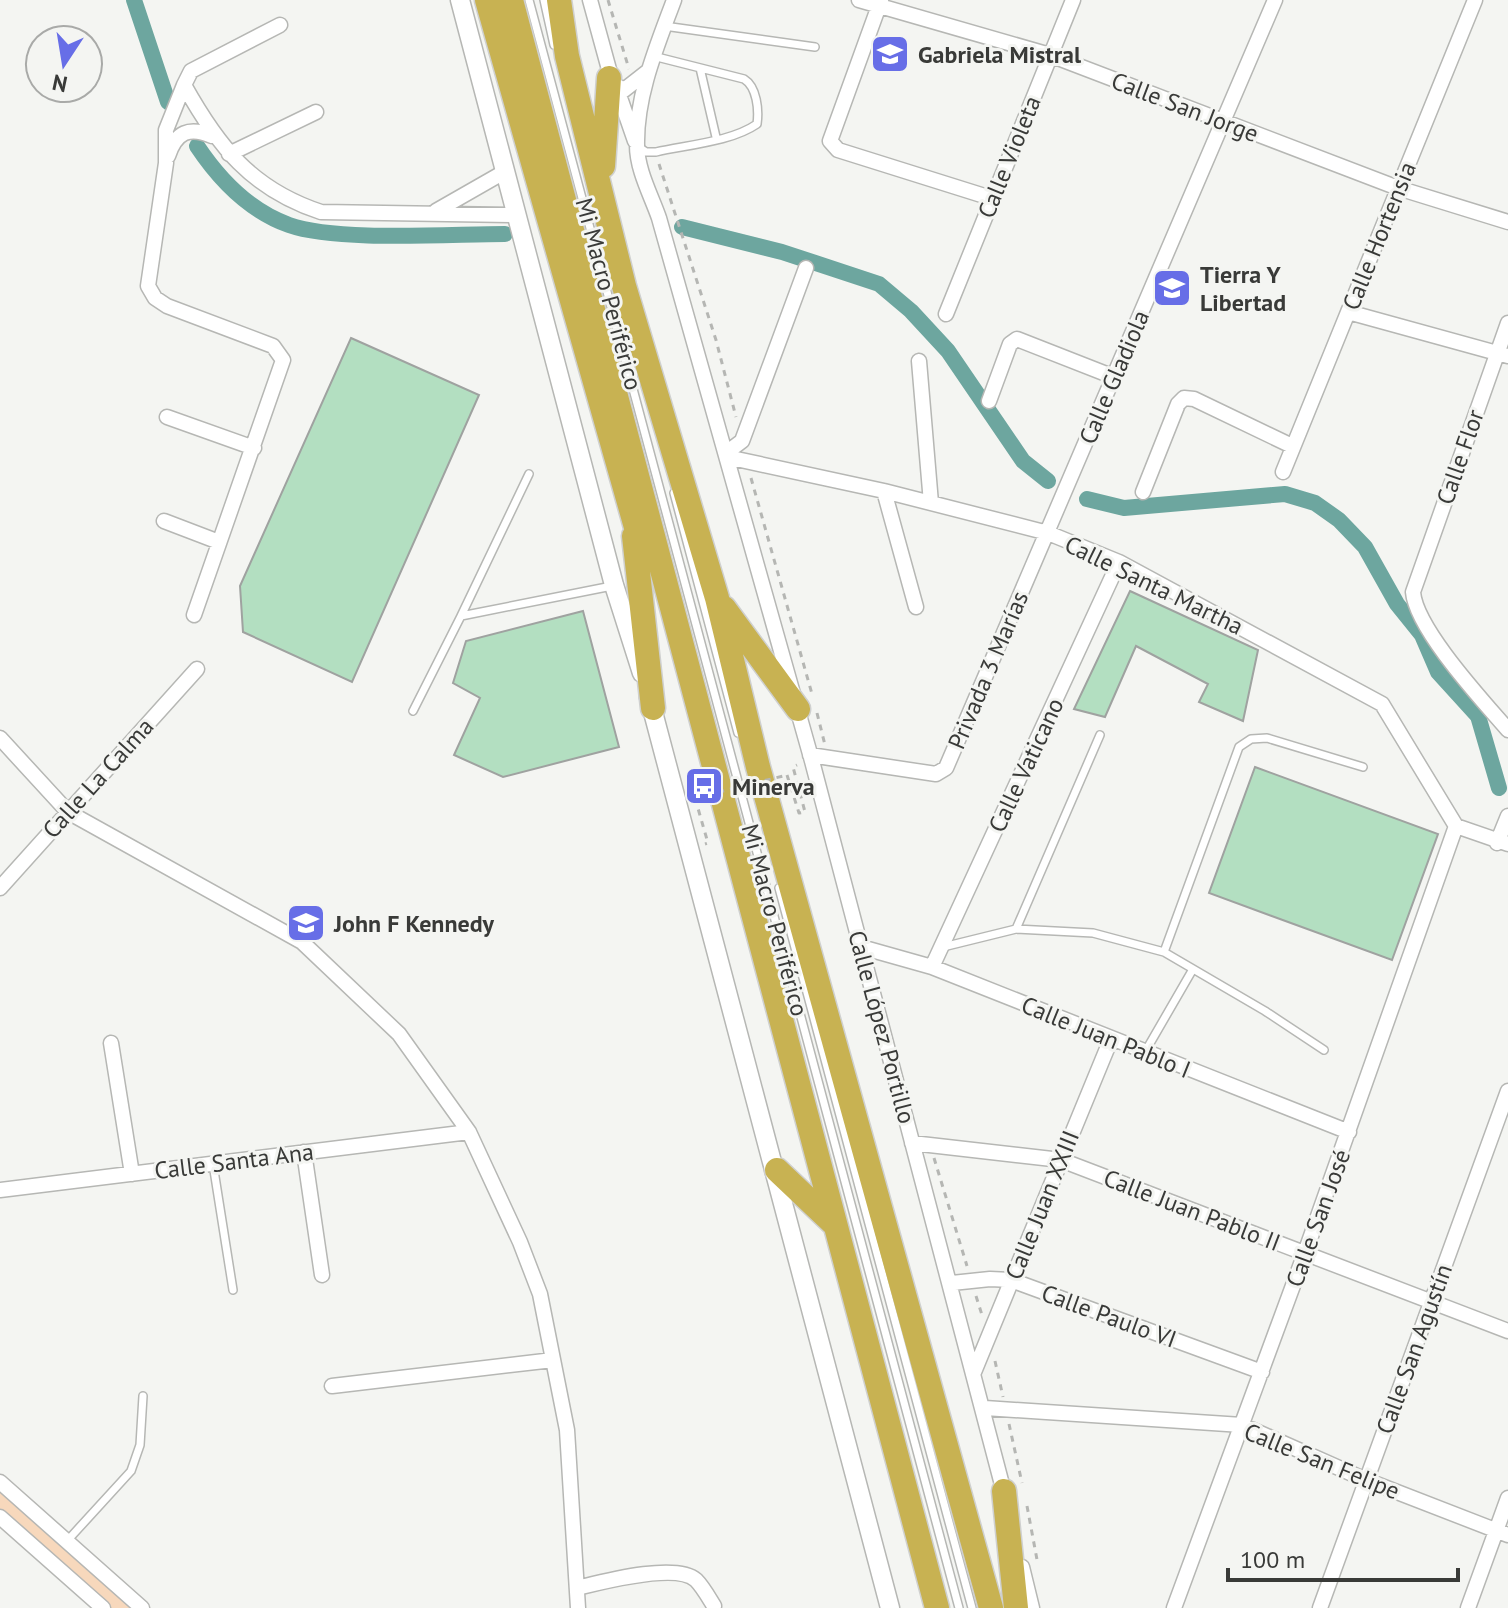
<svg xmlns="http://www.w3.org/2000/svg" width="1508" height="1608" font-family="'PT Sans',sans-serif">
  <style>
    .green { fill: #f7d8bc }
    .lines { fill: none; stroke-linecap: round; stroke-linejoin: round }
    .canal { stroke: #6da69f; stroke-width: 16 }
    .building { fill: #b3dfc1; stroke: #9fa2a0; stroke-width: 2 }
    .service-casing { stroke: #b6b7b4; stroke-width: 10 }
    .minor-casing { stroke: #b6b7b4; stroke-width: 17 }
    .tertiary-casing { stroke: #b6b7b4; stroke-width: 21 }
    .trunk-casing { stroke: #cfd0cf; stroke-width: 27 }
    .path { stroke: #b5b6b3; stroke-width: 3; stroke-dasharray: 6 6; stroke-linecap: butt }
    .service { stroke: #fff; stroke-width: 7 }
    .minor { stroke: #fff; stroke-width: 14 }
    .tertiary { stroke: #fff; stroke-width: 18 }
    .trunk { stroke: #c8b252; stroke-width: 24 }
    .path-bridge { stroke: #b5b6b3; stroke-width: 3; stroke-dasharray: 6 6; stroke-linecap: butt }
    .labels { text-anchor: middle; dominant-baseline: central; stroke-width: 6; stroke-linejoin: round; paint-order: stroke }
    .poi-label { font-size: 24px; font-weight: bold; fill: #393a38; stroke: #f4f5f2; text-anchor: start }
    .street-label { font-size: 24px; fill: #393a38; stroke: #f4f5f2 }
  </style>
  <rect width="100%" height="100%" fill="#f4f5f2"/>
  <path class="green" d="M 0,1488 L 134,1608 L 110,1608 L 0,1511 Z"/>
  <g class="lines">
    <path class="canal" d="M 134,0 L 168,102
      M 197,146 C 219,179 250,211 289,225 C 337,242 450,234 505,234
      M 682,227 L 782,252 L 879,284 L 911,311 L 948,351 L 1023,461 L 1048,481
      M 1087,499 L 1124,508 L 1285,494 L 1315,503 L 1339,520 L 1365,547 L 1397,604 L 1422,635 L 1438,672 L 1478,716 L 1499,788"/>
  </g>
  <path class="building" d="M 351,338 L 479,395 L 352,682 L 243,632 L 240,586 Z
    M 1130,591 L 1258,650 L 1243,721 L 1199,702 L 1208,684 L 1136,646 L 1105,717 L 1074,709 Z
    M 583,611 L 619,747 L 503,777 L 454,755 L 480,698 L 453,683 L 466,641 Z
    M 1255,767 L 1438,834 L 1392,960 L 1209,893 Z"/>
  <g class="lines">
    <g class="service-casing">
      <path id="service" d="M 529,0 L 959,1608
        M 544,0 L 554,45
        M 664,26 L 815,47
        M 700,68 L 716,137
        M 637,146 L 646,152 L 656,152 C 686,145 731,142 757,124 C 759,110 757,87 744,79 L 653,56
        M 674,493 L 738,733
        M 461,616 L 529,474
        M 413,711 L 461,616 L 612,586
        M 779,888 L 972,1608
        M 1016,929 L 1100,735
        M 943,947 L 1016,929 L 1093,933 L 1164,952 L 1265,1011 L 1324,1050
        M 1164,952 L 1239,747 L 1251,739 L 1267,738 L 1363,767
        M 1145,1052 L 1193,969
        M 213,1164 L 233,1290
        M 67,1541 L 131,1471 L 140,1445 L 143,1396"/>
    </g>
    <g class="minor-casing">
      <path id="minor" d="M 590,0 L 613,84 L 624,90 L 647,72
        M 674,0 C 657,46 636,95 637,145 C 637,170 651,195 659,218 L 812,761 L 1005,1496
        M 859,0 L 1050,55 L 1398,188 L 1508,222
        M 881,0 L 830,141 L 838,150 L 991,198
        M 280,25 L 191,71 L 184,85 C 218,146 251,189 321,212 L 515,215
        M 184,85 L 166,130 L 166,163 L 148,286 L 155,298 L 167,306 L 273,346 L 283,360 L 194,615
        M 617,89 L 635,141
        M 229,154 L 316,112
        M 168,156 C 176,132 189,126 212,136
        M 436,211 L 506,171
        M 1348,312 L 1508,356
        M 946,314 L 1073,0
        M 1508,323 L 1413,592 C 1416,629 1483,701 1508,730
        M 919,361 L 931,503
        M 989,401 L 1010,344 L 1017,339 L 1114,377
        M 167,417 L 254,448
        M 726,453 L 742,441 L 806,268
        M 727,457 L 884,491 L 1048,533 L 1119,562 L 1382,704 L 1456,826
        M 1283,472 L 1475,0
        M 884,491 L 916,607
        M 1143,492 L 1178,404 L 1184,398 L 1194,399 L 1292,446
        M 164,521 L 219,542
        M 0,738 L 68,812 L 302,942 L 399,1034 L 469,1132 L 520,1242 L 540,1294 L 567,1430 L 578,1608
        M 810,755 L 936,774 L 946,768 L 1275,0
        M 1456,826 L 1508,844
        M 1497,843 L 1508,816
        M 0,888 L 197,669
        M 861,947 L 932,967 L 1349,1132
        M 932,967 L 1119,562
        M 111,1043 L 132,1174
        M 912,1143 L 1061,1160 L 1508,1331
        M 304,1152 L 322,1275
        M 0,1190 L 469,1132
        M 952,1283 L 990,1279 L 1011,1280 L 1262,1372
        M 974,1372 L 1111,1039
        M 332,1386 L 553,1360
        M 985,1408 L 1242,1425 L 1366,1480 L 1508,1535
        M 0,1482 L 142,1608
        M 0,1517 L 103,1608
        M 1022,1567 L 1032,1608
        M 577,1588 C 602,1582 676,1562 696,1580 C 703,1587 709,1598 714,1606
        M 1174,1608 L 1305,1253 L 1456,826
        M 1320,1608 L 1508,1091
        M 1468,1608 L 1508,1498"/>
    </g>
    <g class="tertiary-casing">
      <path id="tertiary" d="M 460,0 L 614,585 L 642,673
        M 649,697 L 890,1608"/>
    </g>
    <g class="trunk-casing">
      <path id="trunk" d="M 487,0 L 643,552
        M 511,0 L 937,1608
        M 559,0 L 567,56 L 624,286 L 717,598 L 758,767 L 991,1608
        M 603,166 L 609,78
        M 634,536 L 653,708
        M 724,608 L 798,709
        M 777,1170 L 833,1223
        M 1004,1491 L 1016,1608"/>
    </g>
    <path class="path" d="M 608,0 L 629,69
      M 659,164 L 716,340 L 736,417
      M 751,478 L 812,694
      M 817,713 L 825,745
      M 787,775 L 799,813 L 805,812 L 793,767 L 797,765
      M 695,798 L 708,843 L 705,844
      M 934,1158 L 967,1266
      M 976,1296 L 982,1315
      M 995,1361 L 1003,1397
      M 1009,1424 L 1022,1483
      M 1027,1506 L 1038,1565"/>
    <use href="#service" class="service"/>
    <use href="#minor" class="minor"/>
    <use href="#tertiary" class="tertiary"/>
    <use href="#trunk" class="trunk"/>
    <path class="path-bridge" d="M 695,798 L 787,775"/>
  </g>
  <defs>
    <g id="school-square" transform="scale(2)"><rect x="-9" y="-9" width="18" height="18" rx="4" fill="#676ee7" stroke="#f4f5f2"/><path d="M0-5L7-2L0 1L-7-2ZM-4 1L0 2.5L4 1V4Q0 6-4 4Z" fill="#fff"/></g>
    <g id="bus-square" transform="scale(2)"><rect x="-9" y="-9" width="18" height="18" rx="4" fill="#676ee7" stroke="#f4f5f2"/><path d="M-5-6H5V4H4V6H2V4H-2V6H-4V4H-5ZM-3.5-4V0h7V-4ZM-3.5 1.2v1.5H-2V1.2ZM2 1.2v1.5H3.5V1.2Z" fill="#fff"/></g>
  </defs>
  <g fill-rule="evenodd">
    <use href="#school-square" x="890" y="54"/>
    <use href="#school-square" x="1172" y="288"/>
    <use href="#bus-square" x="704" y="786"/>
    <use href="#school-square" x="306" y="923"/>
  </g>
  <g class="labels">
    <g class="poi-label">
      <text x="918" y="54">Gabriela Mistral</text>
      <text x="1200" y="274">Tierra Y<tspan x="1200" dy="28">Libertad</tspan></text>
      <text x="732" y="786">Minerva</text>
      <text x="334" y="923">John F Kennedy</text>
    </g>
    <g class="street-label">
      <text transform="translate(1185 107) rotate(21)">Calle San Jorge</text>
      <text transform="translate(1009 157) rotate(-68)">Calle Violeta</text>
      <text transform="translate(1379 236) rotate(-68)">Calle Hortensia</text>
      <text transform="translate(609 294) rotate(75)">Mi Macro Periférico</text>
      <text transform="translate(1114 377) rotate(-67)">Calle Gladiola</text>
      <text transform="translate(1460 457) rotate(-71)">Calle Flor</text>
      <text transform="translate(1154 585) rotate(26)">Calle Santa Martha</text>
      <text transform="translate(988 670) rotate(-67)">Privada 3 Marías</text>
      <text transform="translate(1026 765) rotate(-65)">Calle Vaticano</text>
      <text transform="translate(98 778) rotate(-48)">Calle La Calma</text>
      <text transform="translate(775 920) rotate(75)">Mi Macro Periférico</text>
      <text transform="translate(882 1027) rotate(75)">Calle López Portillo</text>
      <text transform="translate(1106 1037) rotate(22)">Calle Juan Pablo I</text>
      <text transform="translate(234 1161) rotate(-7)">Calle Santa Ana</text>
      <text transform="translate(1042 1205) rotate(-68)">Calle Juan XXIII</text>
      <text transform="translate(1192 1210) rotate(21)">Calle Juan Pablo II</text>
      <text transform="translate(1318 1218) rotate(-70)">Calle San José</text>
      <text transform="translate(1109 1316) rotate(20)">Calle Paulo VI</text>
      <text transform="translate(1414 1349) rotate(-70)">Calle San Agustín</text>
      <text transform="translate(1322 1461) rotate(22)">Calle San Felipe</text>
    </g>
  </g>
  <g transform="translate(64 64) rotate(192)"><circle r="38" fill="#f4f5f2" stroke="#a9aaa8" stroke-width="2"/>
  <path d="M0-6L14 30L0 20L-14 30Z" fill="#676ee7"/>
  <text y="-12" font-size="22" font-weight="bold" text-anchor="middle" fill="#393a38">N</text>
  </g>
  <path d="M1228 1568v12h230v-12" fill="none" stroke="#393a38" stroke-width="4"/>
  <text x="1240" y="1568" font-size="24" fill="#393a38" stroke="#f4f5f2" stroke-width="6" paint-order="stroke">100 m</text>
</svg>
